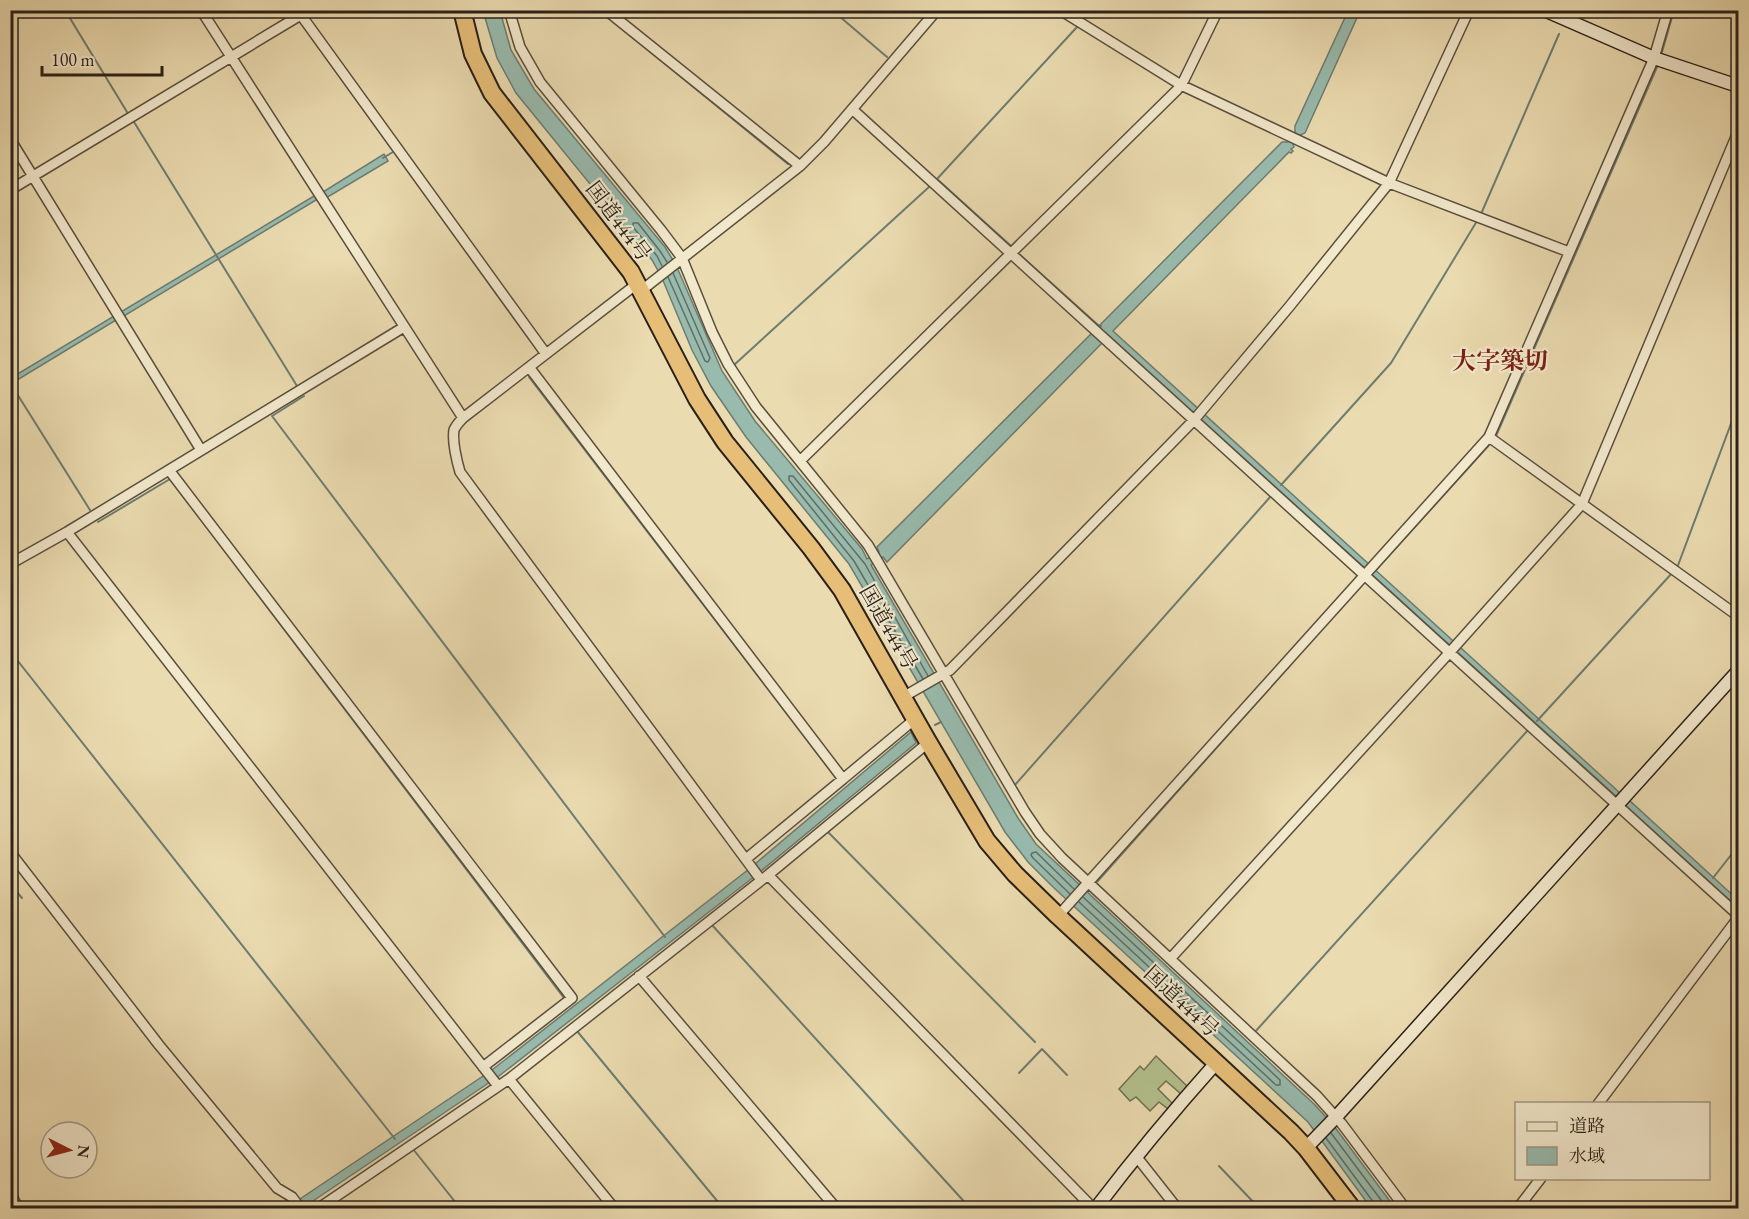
<svg xmlns="http://www.w3.org/2000/svg" width="1749" height="1219" font-family="'EB Garamond','Noto Serif JP',serif">
  <style>
    .green { fill: #b3c18e; stroke: #6e7053; stroke-width: 1.5 }
    .water { fill: #98bbae; stroke: #6c7d72; stroke-width: 1.5 }
    .lines { fill: none; stroke-linecap: round; stroke-linejoin: round }
    .shore { stroke: #616e63; stroke-width: 1.5 }
    .stream { stroke: #6c7d72; stroke-width: 2 }
    .street-casing { stroke: #5a4f3e; stroke-width: 12 }
    .secondary-casing { stroke: #2a2018; stroke-width: 15 }
    .highway-casing { stroke: #2a2018; stroke-width: 20 }
    .street { stroke: #f2e8cc; stroke-width: 9 }
    .secondary { stroke: #f2e8cc; stroke-width: 12 }
    .highway { stroke: #e6be78; stroke-width: 16 }
    .labels { text-anchor: middle; dominant-baseline: central; stroke-width: 4.5; stroke-linejoin: round; paint-order: stroke }
    .street-label { font-size: 21px; fill: #2a2018; stroke: #f2e8cc }
    .quarter-label { font-size: 24px; font-weight: bold; fill: #7a1f14; stroke: #f2e8cc }
  </style>
  <rect width="100%" height="100%" fill="#ebdbb0"/>
  <filter id="stains"><feTurbulence type="fractalNoise" baseFrequency=".00333" numOctaves="4"/><feColorMatrix values="0 0 0 0 .2 0 0 0 0 .09 0 0 0 0 .02 0 0 0 .5 -.17"/></filter>
  <radialGradient id="worn" r=".72"><stop offset=".6" stop-color="#630" stop-opacity="0"/><stop offset="1" stop-color="#630" stop-opacity=".3"/></radialGradient>
  <path class="green" d="M 1156,1056 L 1188,1087 L 1181,1094 L 1166,1081 L 1158,1089 L 1173,1104 L 1168,1109 L 1159,1102 L 1150,1111 L 1136,1097 L 1130,1101 L 1119,1089 L 1140,1066 L 1144,1070 Z"/>
  <path class="water" d="M 483,11 L 500,11 L 511,50 L 534,89 L 665,247 L 676,265 L 722,371 L 755,421 L 862,549 L 867,559 L 879,552 L 877,547 L 1092,333 L 1095,335 L 1101,328 L 1099,326 L 1282,142 L 1288,142 L 1295,132 L 1295,126 L 1348,11 L 1360,11 L 1305,133 L 1300,135 L 1293,144 L 1294,147 L 1291,149 L 1293,151 L 1291,153 L 1289,152 L 1113,331 L 1620,793 L 1619,794 L 1628,802 L 1630,801 L 1738,900 L 1738,908 L 1625,805 L 1626,803 L 1618,796 L 1617,797 L 1106,333 L 1099,340 L 1102,343 L 887,562 L 883,557 L 871,565 L 1018,818 L 1036,844 L 1315,1105 L 1334,1126 L 1395,1208 L 1371,1208 L 1308,1122 L 1053,887 L 1028,862 L 1005,832 L 849,564 L 746,437 L 711,386 L 692,350 L 662,278 L 652,260 L 516,93 L 497,58 Z
    M 384,154 L 388,161 L 326,198 L 323,194 L 316,199 L 316,200 L 124,316 L 123,314 L 116,319 L 116,320 L 14,382 L 11,376 L 11,367 L 16,375 L 314,196 L 315,197 Z
    M 911,732 L 916,743 L 755,876 L 499,1076 L 304,1207 L 300,1199 L 492,1070 L 749,869 Z"/>
  <g class="lines">
    <path class="shore" d="M 662,266 L 657,256 L 633,227 L 633,223 L 638,223 L 660,251 L 667,262
      M 668,277 L 705,361 L 708,362 L 710,358 L 673,273
      M 923,679 L 854,561 L 789,480 L 789,476 L 793,476 L 865,564 L 928,676
      M 1070,894 L 1033,858 L 1031,855 L 1032,853 L 1036,852 L 1074,889
      M 1079,902 L 1276,1085 L 1280,1085 L 1280,1080 L 1083,897
      M 1331,1133 L 1387,1208
      M 1326,1138 L 1374,1203 L 1375,1208"/>
    <path class="stream" d="M 65,10 L 127,112
      M 292,10 L 294,13
      M 599,10 L 788,164
      M 832,10 L 887,57
      M 1082,19 L 1087,10
      M 300,22 L 540,354
      M 1662,52 L 1674,10
      M 134,122 L 297,386
      M 383,158 L 393,152
      M 1481,214 L 1559,34
      M 1011,246 L 937,179 L 1077,27
      M 1018,253 L 1098,325 L 1101,326
      M 734,365 L 929,187
      M 529,377 L 836,778
      M 15,378 L 14,389 L 90,510
      M 304,396 L 272,416 L 665,937
      M 1496,436 L 1657,67
      M 1281,485 L 1391,363 L 1477,221
      M 98,522 L 170,479 L 564,998
      M 1677,568 L 1738,405
      M 1375,571 L 1490,444
      M 10,651 L 395,1139
      M 1537,721 L 1673,572
      M 935,725 L 941,722
      M 1014,786 L 1271,496
      M 827,831 L 1035,1042
      M 1713,878 L 1738,846
      M 1096,883 L 1292,663
      M 10,884 L 22,898
      M 712,925 L 970,1208
      M 577,1031 L 723,1208
      M 1254,1033 L 1528,730
      M 1019,1073 L 1042,1049 L 1067,1075
      M 413,1149 L 460,1208
      M 1219,1166 L 1259,1208"/>
    <g class="street-casing">
      <path id="street" d="M 201,10 L 463,418
        M 509,10 L 520,47 L 540,82 L 661,230 L 682,258 L 712,332 L 728,364 L 756,407 L 868,545 L 1025,812 L 1040,834 L 1062,858 L 1317,1096 L 1342,1124 L 1405,1208
        M 606,10 L 800,166
        M 1060,10 L 1181,85 L 1389,183 L 1569,252
        M 301,15 L 546,354
        M 852,109 L 1738,915
        M 10,139 L 201,450
        M 10,190 L 309,10
        M 638,283 L 463,418 C 460,421 456,425 454,430 C 452,441 457,462 460,472 L 761,880
        M 642,290 L 800,166 L 824,142 L 937,10
        M 529,367 L 843,779 L 915,719
        M 1489,437 L 1738,616
        M 800,461 L 1177,90 L 1184,80 L 1218,10
        M 169,470 L 572,998 L 483,1067
        M 67,532 L 498,1086
        M 10,564 L 67,532 L 404,327
        M 903,697 L 950,670 L 1194,420 L 1289,307 L 1389,183 L 1469,10
        M 10,852 L 159,1045 L 277,1188 L 292,1197 L 300,1208
        M 746,859 L 843,779
        M 768,875 L 1093,1208
        M 1058,916 L 1489,437 L 1654,58 L 1668,10
        M 1170,959 L 1450,652 L 1582,504 L 1738,132
        M 639,976 L 836,1208
        M 509,1079 L 614,1208
        M 1598,1104 L 1738,918
        M 1136,1156 L 1177,1208
        M 10,1192 L 18,1208
        M 319,1208 L 509,1079 L 768,875 L 929,742
        M 1518,1208 L 1541,1178"/>
    </g>
    <g class="secondary-casing">
      <path id="secondary" d="M 1544,10 L 1654,58 L 1738,86
        M 1306,1148 L 1336,1117 L 1738,671
        M 1096,1208 C 1134,1158 1174,1110 1216,1063"/>
    </g>
    <g class="highway-casing">
      <path id="highway" d="M 462,10 L 473,54 L 492,93 L 631,272 L 697,399 L 725,442 L 811,548 L 842,590 L 927,740 L 987,841 L 1015,874 L 1058,916 L 1291,1132 L 1306,1148 L 1352,1208"/>
    </g>
    <use href="#street" class="street"/>
    <use href="#secondary" class="secondary"/>
    <use href="#highway" class="highway"/>
  </g>
  <g class="labels">
    <g class="street-label">
      <text transform="translate(619 221) rotate(53)">国道444号</text>
      <text transform="translate(889 627) rotate(60)">国道444号</text>
      <text transform="translate(1182 1001) rotate(43)">国道444号</text>
    </g>
    <g class="quarter-label">
      <text x="1500" y="360">大字築切</text>
    </g>
  </g>
  <rect width="1749" height="1219" fill="none" stroke="#ebdbb0" stroke-width="36"/>
  <rect x="12" y="12" width="1725" height="1195" fill="none" stroke="#2a2018" stroke-width="3"/>
  <rect x="18" y="18" width="1713" height="1183" fill="none" stroke="#2a2018" stroke-width="1.5"/>
  <rect x="1515" y="1102" width="195" height="78" fill="#f2e8cc" stroke="#a29884" stroke-width="1.5"/>
  <rect x="1527" y="1122" width="30" height="9" fill="#f2e8cc" stroke="#a29884" stroke-width="1.5"/>
  <text x="1569" y="1132" font-size="18" fill="#2a2018">道路</text>
  <rect x="1527" y="1147" width="30" height="18" fill="#98bbae" stroke="#a29884" stroke-width="1.5"/>
  <text x="1569" y="1162" font-size="18" fill="#2a2018">水域</text>
  <g transform="translate(69 1150) rotate(96)"><circle r="28" fill="#f2e8cc" stroke="#a29884" stroke-width="1.5"/>
  <path d="M0-4.5L10 22L0 15L-10 22Z" fill="#8f2418"/>
  <text y="-9" font-size="16" font-weight="bold" text-anchor="middle" fill="#2a2018">N</text>
  </g>
  <path d="M42 66v9h120v-9" fill="none" stroke="#2a2018" stroke-width="3"/>
  <text x="51" y="66" font-size="18" fill="#2a2018" stroke="#f2e8cc" stroke-width="4.5" paint-order="stroke">100 m</text>
  <rect width="100%" height="100%" filter="url(#stains)"/>
  <rect width="100%" height="100%" fill="url(#worn)"/>
</svg>
